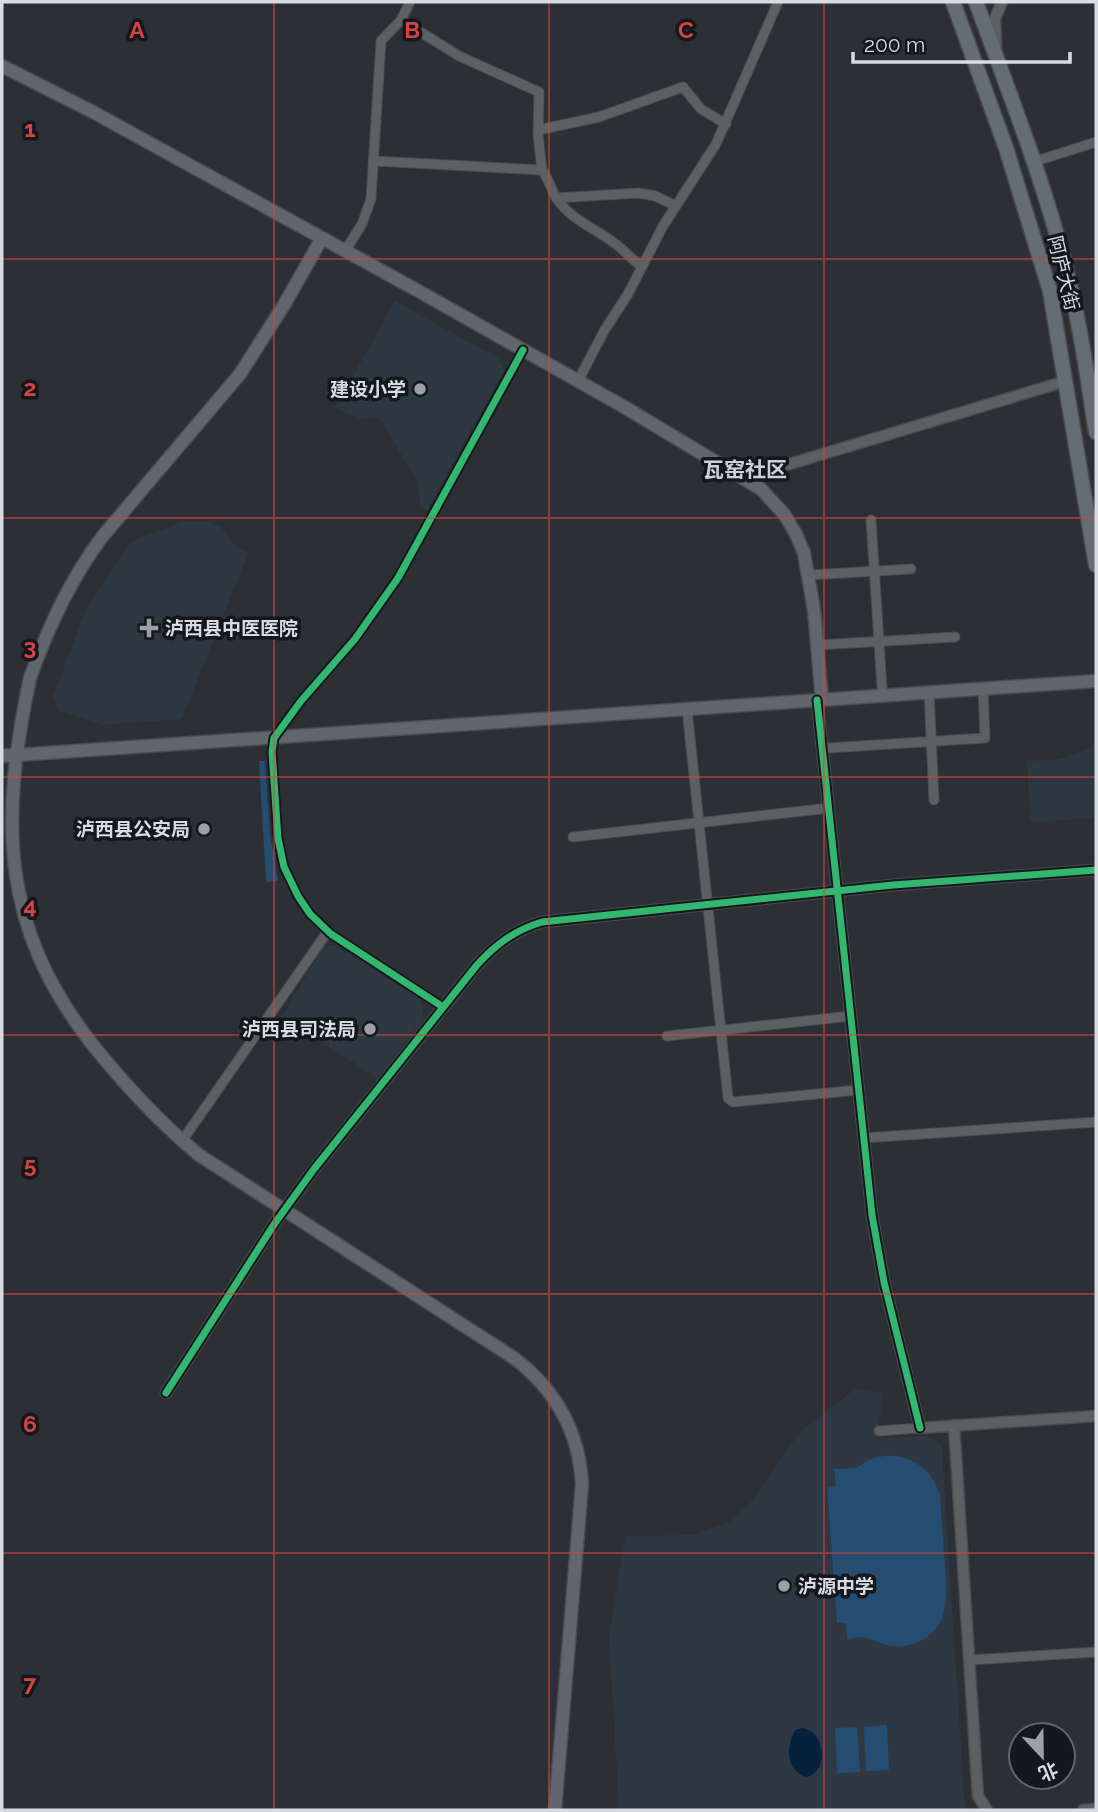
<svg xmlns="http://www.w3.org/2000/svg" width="1098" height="1812" font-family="Raleway,'Noto Sans SC',sans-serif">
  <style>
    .built { fill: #2d3843 }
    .green { fill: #254d71 }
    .water { fill: #05223c }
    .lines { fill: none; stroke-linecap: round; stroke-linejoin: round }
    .minor-casing { stroke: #474c4f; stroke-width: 11 }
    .tertiary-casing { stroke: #474c4f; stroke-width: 13 }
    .secondary-casing { stroke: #474c4f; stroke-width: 15 }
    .trunk-casing { stroke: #474c4f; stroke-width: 17 }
    .minor { stroke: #5c6062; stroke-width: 9 }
    .tertiary { stroke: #5c6062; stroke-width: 10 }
    .secondary { stroke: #60666b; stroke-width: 12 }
    .trunk { stroke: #646c74; stroke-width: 14 }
    .cycleway-casing { stroke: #14171b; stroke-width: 11 }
    .cycleway { stroke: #33b770; stroke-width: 7 }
    .grid { fill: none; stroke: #d64344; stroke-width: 2; stroke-opacity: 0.55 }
    .poi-dot { fill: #9ba0a4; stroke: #14171b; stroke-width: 2.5 }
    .labels { text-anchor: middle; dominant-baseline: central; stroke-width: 7; stroke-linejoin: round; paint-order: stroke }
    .street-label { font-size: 19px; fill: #d7dce1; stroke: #14171b }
    .poi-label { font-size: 19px; font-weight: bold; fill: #d7dce1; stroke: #14171b; text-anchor: end }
    .neighbourhood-label { font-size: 21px; font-weight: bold; fill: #c8d2db; stroke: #14171b }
    .grid-label { font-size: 23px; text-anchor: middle; font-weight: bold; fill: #d64344; stroke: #14171b; stroke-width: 7; stroke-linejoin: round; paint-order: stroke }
  </style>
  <rect width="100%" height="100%" fill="#2c3034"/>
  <path class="built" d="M 395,301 L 498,358 L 504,370 L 427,510 L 420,506 L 418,481 L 408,467 L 382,420 L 375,418 L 362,419 L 335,408 Z
    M 182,522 L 210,522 L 221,527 L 233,545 L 248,553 L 182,719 L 102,725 L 58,710 L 53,697 L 86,609 L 130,542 Z
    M 1096,746 L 1096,818 L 1030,822 L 1027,761 L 1059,759 Z
    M 334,945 L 421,1000 L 424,1018 L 377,1078 L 282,1016 L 324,946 Z
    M 856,1388 L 884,1393 L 876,1438 L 928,1436 L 936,1440 L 942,1448 L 965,1810 L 619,1810 L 609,1636 L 625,1536 L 691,1535 L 729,1522 L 751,1502 L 800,1432 Z"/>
  <path class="green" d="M 259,761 L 265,761 L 270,834 L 278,881 L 266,882 Z
    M 884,1456 C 911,1454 932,1469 940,1495 C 941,1515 943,1535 944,1554 C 947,1591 954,1638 904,1646 C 890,1648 881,1643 868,1638 C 862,1636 854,1638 847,1639 L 846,1623 L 837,1623 L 827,1487 L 836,1486 L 834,1469 L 856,1468 L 870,1459 Z
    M 887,1725 L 889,1770 L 866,1771 L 864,1727 Z
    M 857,1727 L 860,1772 L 837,1773 L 835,1728 Z"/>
  <path class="water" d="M 802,1728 C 825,1730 830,1771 807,1777 C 785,1771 786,1747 795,1730 Z"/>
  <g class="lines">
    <g class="minor-casing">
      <path id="minor" d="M 401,20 L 459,56 L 539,92 L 538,135 L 542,170
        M 538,130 L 599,117 L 683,87 L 701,109 L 726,124
        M 374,161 L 542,170 C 549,179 551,190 557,199 C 572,221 597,229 617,245 C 626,252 632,260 642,266
        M 1033,162 L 1096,142
        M 556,198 L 639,193 L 655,196 L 676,206
        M 345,251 L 362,224 L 371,199 L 381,41 L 401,20 L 410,2
        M 578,381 L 604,331 L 628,294 L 663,226 L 716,144 L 778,2
        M 871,520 L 882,688
        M 809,575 L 911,569
        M 817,645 L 955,637
        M 929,692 L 934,800
        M 687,709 L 728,1098 L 733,1102 L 858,1090
        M 828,748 L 985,738 L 983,688
        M 573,837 L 829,808
        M 443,1007 L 331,934 L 310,914 L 298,896 L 284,867 L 278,838 L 272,752 L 274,738 L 301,701 L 355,639 L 398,578 L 523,350
        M 667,1036 L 851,1016
        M 864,1138 L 1096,1122
        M 182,1141 L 328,931
        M 879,1431 L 920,1428
        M 969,1660 L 1096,1652"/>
    </g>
    <g class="tertiary-casing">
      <path id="tertiary" d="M 996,46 L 995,19 L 1002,2
        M 743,478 L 1066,381
        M 817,700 L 872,1215 L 884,1282 L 920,1428 L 1096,1416
        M 166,1393 L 275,1223 L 314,1169 L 477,965 C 496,944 515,930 542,922 L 893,885 L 1096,870
        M 954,1425 L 978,1796 L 987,1810
        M 1083,1810 L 1096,1809"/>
    </g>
    <g class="secondary-casing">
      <path id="secondary" d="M 2,66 L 93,112 L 422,293 L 626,408 L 761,489 L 784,514 L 796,534 L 804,553 L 814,610 L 822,700
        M 322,238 L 284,305 L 240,374 L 102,537 C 70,580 48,627 30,678 C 0,821 0,926 92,1044 C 125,1085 158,1121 199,1155 L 514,1358 C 556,1390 579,1431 582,1484 L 555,1810
        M 2,756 L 1096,681"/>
    </g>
    <g class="trunk-casing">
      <path id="trunk" d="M 953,2 L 1006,148 L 1050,291 L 1096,565
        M 976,2 C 1010,95 1047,188 1070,285 C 1082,333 1088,383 1096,432"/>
    </g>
    <use href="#minor" class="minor"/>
    <use href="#tertiary" class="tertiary"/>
    <use href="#secondary" class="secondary"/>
    <use href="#trunk" class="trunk"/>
    <g class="cycleway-casing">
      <path id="cycleway" d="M 817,700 L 872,1215 L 884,1282 L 920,1428
        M 443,1007 L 331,934 L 310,914 L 298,896 L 284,867 L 278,838 L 272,752 L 274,738 L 301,701 L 355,639 L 398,578 L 523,350
        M 166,1393 L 275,1223 L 314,1169 L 477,965 C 496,944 515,930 542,922 L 893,885 L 1096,870"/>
    </g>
    <use href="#cycleway" class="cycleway"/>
  </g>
  <path class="grid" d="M 274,2 L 274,1810M 549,2 L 549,1810M 824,2 L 824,1810M 2,259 L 1096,259M 2,518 L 1096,518M 2,777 L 1096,777M 2,1035 L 1096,1035M 2,1294 L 1096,1294M 2,1553 L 1096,1553"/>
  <g class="poi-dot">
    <circle cx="420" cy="389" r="7"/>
    <path d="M145.5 617.5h7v7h7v7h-7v7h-7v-7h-7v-7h7z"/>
    <circle cx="204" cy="829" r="7"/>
    <circle cx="370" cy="1029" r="7"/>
    <circle cx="784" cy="1586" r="7"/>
  </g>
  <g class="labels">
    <g class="street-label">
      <text transform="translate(1064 273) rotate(76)">阿庐大街</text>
    </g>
    <g class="poi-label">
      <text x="406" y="389">建设小学</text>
      <text x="165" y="628" text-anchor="start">泸西县中医医院</text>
      <text x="190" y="829">泸西县公安局</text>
      <text x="356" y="1029">泸西县司法局</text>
      <text x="798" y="1586" text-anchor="start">泸源中学</text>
    </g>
    <g class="neighbourhood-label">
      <text x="745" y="469">瓦窑社区</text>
    </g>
  </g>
  <g class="grid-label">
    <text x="137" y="38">A</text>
    <text x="412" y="38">B</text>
    <text x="686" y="38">C</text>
    <text x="30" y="137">1</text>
    <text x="30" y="396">2</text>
    <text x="30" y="655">3</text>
    <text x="30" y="914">4</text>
    <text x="30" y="1173">5</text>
    <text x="30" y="1432">6</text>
    <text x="30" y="1691">7</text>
  </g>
  <rect width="1098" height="1812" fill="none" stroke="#d7dce1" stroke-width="7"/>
  <g transform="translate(1042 1756) rotate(158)"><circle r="33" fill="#14171b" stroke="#62666a" stroke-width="2"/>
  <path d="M0-5L12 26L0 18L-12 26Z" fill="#9ba0a4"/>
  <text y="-10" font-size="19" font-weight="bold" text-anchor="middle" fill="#d7dce1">北</text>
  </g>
  <path d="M853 52v10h217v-10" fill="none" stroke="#d7dce1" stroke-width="3.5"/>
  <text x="864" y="52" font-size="21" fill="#d7dce1" stroke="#14171b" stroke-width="5" paint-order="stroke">200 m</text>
</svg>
